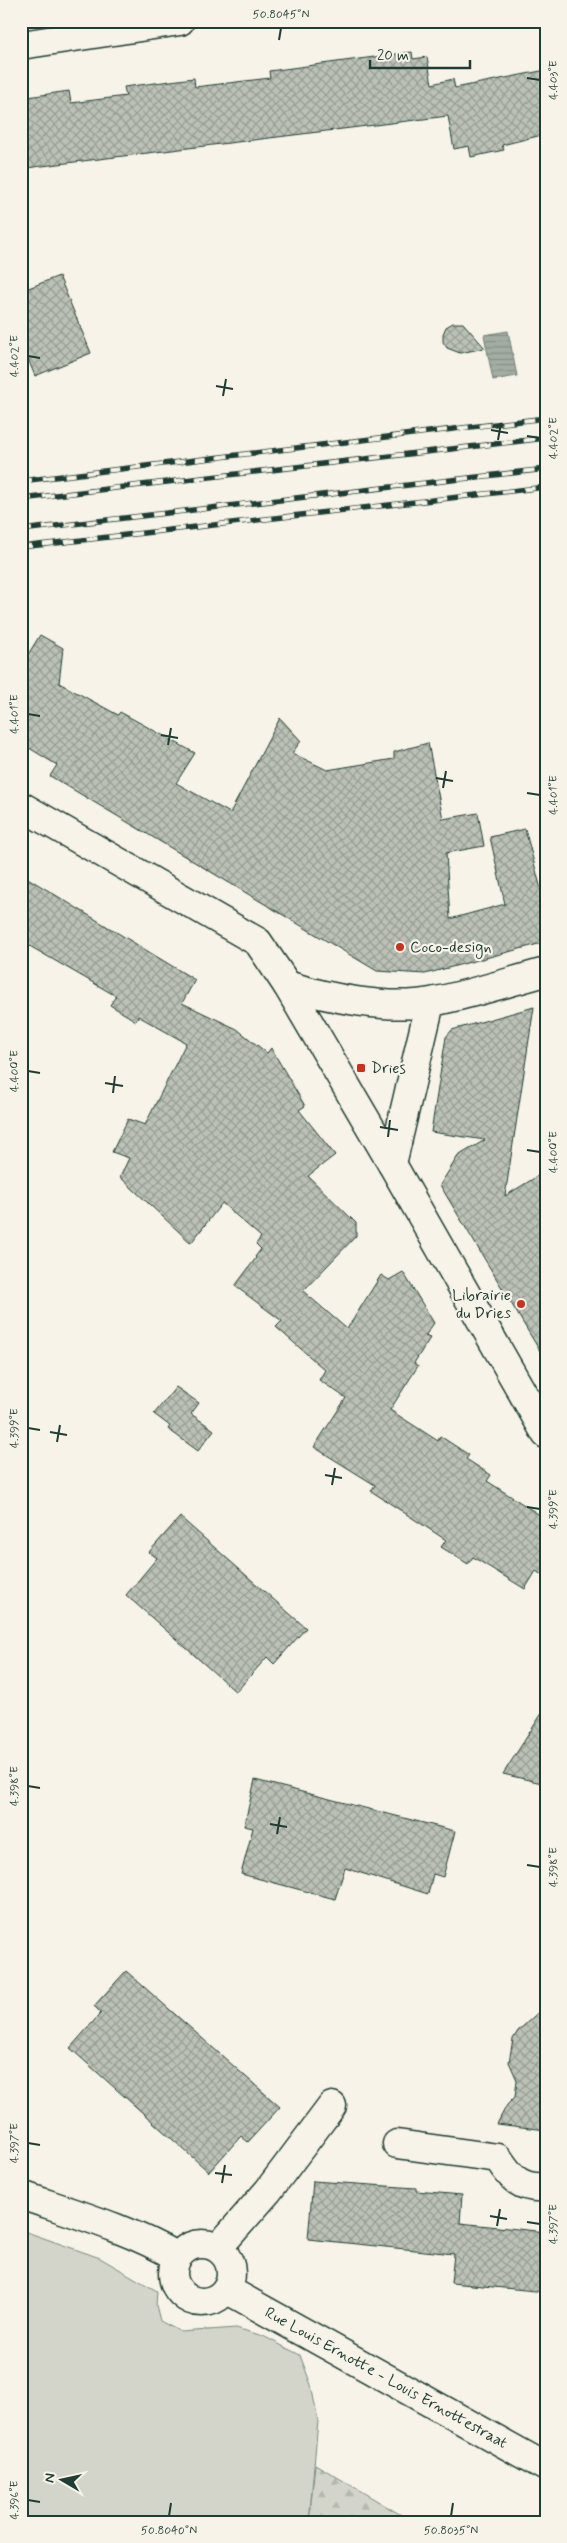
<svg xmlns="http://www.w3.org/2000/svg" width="567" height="2543" font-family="Mynerve,sans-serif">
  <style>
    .forest { fill: url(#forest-firs); stroke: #79897f }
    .green { fill: #d3d5ca; stroke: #79897f }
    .water { fill: url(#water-rules); stroke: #6f8077 }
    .building { fill: url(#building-cross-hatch); stroke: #1f3d34 }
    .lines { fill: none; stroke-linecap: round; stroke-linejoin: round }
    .minor-casing { stroke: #1f3d34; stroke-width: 31 }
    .tertiary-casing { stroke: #1f3d34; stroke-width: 31 }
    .minor { stroke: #f7f3e8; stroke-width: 28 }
    .tertiary { stroke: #f7f3e8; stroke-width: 28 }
    .rail-casing { stroke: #1f3d34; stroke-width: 5.5 }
    .rail { stroke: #f7f3e8; stroke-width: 4; stroke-dasharray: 11; stroke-linecap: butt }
    .ticks { fill: none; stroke: #1f3d34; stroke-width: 2 }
    .poi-dot { fill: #c8321e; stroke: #f7f3e8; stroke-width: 2 }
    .labels { text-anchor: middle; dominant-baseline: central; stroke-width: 4.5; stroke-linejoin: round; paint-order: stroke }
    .poi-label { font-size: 16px; fill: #1f3d34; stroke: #f7f3e8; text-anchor: start }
    .street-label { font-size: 16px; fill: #1f3d34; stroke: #f7f3e8 }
    .neatline { fill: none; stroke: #1f3d34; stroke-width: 2 }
    .ticks-label { font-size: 12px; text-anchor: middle; fill: #1f3d34 }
  </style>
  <defs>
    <pattern id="forest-firs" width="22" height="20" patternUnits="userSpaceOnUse" patternTransform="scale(1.25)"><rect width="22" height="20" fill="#d3d5ca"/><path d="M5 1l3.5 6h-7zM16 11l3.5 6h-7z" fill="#b5b8ae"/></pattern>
    <pattern id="water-rules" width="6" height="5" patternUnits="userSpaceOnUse" patternTransform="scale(1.25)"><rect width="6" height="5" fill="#a4ada3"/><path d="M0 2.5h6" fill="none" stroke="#858e86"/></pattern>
    <pattern id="building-cross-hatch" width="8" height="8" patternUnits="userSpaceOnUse" patternTransform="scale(1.25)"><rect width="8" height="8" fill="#bbc1b6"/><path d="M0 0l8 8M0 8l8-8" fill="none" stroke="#979e95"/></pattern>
  </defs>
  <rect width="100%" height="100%" fill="#f7f3e8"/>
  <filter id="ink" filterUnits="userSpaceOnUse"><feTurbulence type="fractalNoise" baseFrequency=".02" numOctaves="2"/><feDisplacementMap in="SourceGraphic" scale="10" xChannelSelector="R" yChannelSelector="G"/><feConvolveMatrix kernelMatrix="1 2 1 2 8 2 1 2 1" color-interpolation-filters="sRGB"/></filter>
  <g filter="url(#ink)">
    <path class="forest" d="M 315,2464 L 413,2522 L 309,2522 Z"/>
    <path class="green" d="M 21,2230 L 100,2258 L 157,2291 L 156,2305 L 160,2321 L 181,2332 L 236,2328 L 263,2336 L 300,2355 L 311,2385 L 318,2421 L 309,2522 L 21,2522 Z"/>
    <path class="water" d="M 508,331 L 517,376 L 493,380 L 484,335 Z"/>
    <path class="building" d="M 412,52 L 413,59 L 427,57 L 432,84 L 453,79 L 455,88 L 546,70 L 546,134 L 502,145 L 504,150 L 471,157 L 469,146 L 454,149 L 448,116 L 26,168 L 21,142 L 21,98 L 69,91 L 71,103 L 126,96 L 124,87 L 194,78 L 195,87 L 270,78 L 269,71 Z
      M 59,276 L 91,353 L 35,376 L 21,342 L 21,291 Z
      M 453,323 L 463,323 L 485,348 L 460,353 L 447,348 L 443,342 L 443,334 L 446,327 Z
      M 40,635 L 63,648 L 59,683 L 118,715 L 120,712 L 195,753 L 176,783 L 230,813 L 280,718 L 301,741 L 292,753 L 327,770 L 394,759 L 394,752 L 428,743 L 443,819 L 478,813 L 484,846 L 446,853 L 450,919 L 505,904 L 490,837 L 525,829 L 546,908 L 546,942 L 425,974 L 377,971 L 72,789 L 50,776 L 57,765 L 21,743 L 21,666 Z
      M 21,874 L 195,980 L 182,1003 L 237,1029 L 267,1053 L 271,1048 L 305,1106 L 299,1110 L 335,1155 L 308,1176 L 356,1223 L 356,1236 L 303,1291 L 347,1329 L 381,1275 L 389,1280 L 403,1272 L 434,1323 L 425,1336 L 430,1338 L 414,1363 L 418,1366 L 390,1410 L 438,1441 L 440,1436 L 469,1455 L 466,1459 L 491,1475 L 487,1481 L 546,1519 L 546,1578 L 536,1571 L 525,1589 L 473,1557 L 468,1564 L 441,1547 L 446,1540 L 371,1491 L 375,1485 L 314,1447 L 346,1398 L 319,1380 L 325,1370 L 276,1327 L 282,1321 L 235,1286 L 256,1258 L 255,1257 L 261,1249 L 256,1244 L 261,1237 L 222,1203 L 191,1243 L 120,1177 L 129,1158 L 112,1152 L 128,1119 L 145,1125 L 186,1043 L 138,1016 L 136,1021 L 110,1005 L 116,996 L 21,941 Z
      M 534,1007 L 505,1196 L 546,1171 L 546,1361 L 440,1185 L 458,1156 L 485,1140 L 431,1132 L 446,1037 L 452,1030 Z
      M 176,1387 L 199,1403 L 191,1414 L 214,1430 L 198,1451 L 168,1429 L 170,1426 L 154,1414 Z
      M 180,1517 L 306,1628 L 274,1664 L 267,1657 L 236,1692 L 126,1595 L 157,1558 L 149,1552 Z
      M 546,1707 L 546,1784 L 503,1774 Z
      M 255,1780 L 455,1831 L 443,1877 L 433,1874 L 428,1894 L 345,1868 L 335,1899 L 241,1874 L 253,1828 L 244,1826 Z
      M 126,1971 L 280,2107 L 248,2142 L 241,2136 L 209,2172 L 70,2048 L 101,2013 L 94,2006 Z
      M 546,2005 L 546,2130 L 497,2124 L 507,2105 L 515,2097 L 517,2080 L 509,2062 L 513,2039 L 518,2031 Z
      M 313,2181 L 416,2188 L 416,2191 L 462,2195 L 460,2223 L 546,2232 L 546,2292 L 451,2283 L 454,2254 L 308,2239 Z"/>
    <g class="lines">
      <g class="minor-casing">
        <path id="minor" d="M 21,45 L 180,21
          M 287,985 C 328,998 388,1010 431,1002 C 469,995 508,982 546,972
          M 392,1164 L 430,1003
          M 397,2144 L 498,2158 C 511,2178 520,2189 546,2187
          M 21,2195 C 73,2213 129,2229 177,2257
          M173 2273a29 29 0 1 1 58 0a29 29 0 1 1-58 0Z
          M 218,2248 L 268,2191 L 332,2106
          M 226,2289 L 546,2467"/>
      </g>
      <g class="tertiary-casing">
        <path id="tertiary" d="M 21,806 L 258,942 L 287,985 L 392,1164 L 546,1434"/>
      </g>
      <use href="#minor" class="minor"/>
      <use href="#tertiary" class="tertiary"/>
      <g class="rail-casing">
        <path id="rail" d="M 21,481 L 546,418
          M 21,499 L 546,438
          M 21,530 L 546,469
          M 21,547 L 546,487"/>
      </g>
      <use href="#rail" class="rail"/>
    </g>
  </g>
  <path class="ticks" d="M 279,40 L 281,28M 527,78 L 540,80M 28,356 L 40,358M 216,386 L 233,389M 223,396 L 226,379M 491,430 L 508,433M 527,436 L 540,438M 498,440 L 501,423M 28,714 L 40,716M 161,735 L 178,738M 168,745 L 171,728M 436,778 L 453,781M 443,788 L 446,771M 527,793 L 540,795M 28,1071 L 40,1073M 105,1083 L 123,1086M 113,1093 L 115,1076M 380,1127 L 398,1130M 388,1137 L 390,1120M 527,1150 L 540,1152M 28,1428 L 40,1430M 50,1432 L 67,1435M 57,1442 L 60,1425M 325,1475 L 342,1478M 332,1485 L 335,1468M 527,1507 L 540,1509M 28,1786 L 40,1788M 270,1824 L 287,1827M 277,1834 L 280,1817M 527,1865 L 540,1867M 28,2143 L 40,2145M 215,2173 L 232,2175M 222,2183 L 225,2165M 490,2216 L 507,2219M 527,2222 L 540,2224M 497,2226 L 500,2209M 28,2500 L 40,2502M 169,2516 L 171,2503M 451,2516 L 453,2503"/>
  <g class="poi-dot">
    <circle cx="400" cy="947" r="5"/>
    <rect x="356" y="1063" width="10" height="10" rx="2.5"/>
    <circle cx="521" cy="1304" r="5"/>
  </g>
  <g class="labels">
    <g class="poi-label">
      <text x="410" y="947">Coco-design</text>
      <text x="371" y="1068">Dries</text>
      <text x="511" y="1295" text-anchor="end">Librairie<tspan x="511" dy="18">du Dries</tspan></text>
    </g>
    <g class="street-label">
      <text transform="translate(386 2378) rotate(29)">Rue Louis Ernotte - Louis Ernottestraat</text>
    </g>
  </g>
  <rect width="567" height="2543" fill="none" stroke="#f7f3e8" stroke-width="55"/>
  <g transform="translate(62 2480) rotate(279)" stroke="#f7f3e8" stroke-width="4" paint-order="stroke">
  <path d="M0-4L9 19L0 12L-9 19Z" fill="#1f3d34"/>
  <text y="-8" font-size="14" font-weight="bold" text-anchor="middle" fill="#1f3d34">N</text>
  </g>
  <path d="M370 60v8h100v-8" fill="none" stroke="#1f3d34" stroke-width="2.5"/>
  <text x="377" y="60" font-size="15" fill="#1f3d34" stroke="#f7f3e8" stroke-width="4" paint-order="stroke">20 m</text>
  <rect x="28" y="28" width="512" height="2488" class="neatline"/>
  <g class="ticks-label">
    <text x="281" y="18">50.8045°N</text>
    <text transform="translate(553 80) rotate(-90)" y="4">4.403°E</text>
    <text transform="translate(14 356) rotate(-90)" y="4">4.402°E</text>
    <text transform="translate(553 438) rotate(-90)" y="4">4.402°E</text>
    <text transform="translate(14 714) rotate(-90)" y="4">4.401°E</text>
    <text transform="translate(553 795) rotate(-90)" y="4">4.401°E</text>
    <text transform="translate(14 1071) rotate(-90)" y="4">4.400°E</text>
    <text transform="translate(553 1152) rotate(-90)" y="4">4.400°E</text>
    <text transform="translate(14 1428) rotate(-90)" y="4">4.399°E</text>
    <text transform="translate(553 1509) rotate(-90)" y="4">4.399°E</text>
    <text transform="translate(14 1786) rotate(-90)" y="4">4.398°E</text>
    <text transform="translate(553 1867) rotate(-90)" y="4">4.398°E</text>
    <text transform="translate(14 2143) rotate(-90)" y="4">4.397°E</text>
    <text transform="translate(553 2224) rotate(-90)" y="4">4.397°E</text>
    <text transform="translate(14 2500) rotate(-90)" y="4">4.396°E</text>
    <text x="169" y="2534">50.8040°N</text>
    <text x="451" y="2534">50.8035°N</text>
  </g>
</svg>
